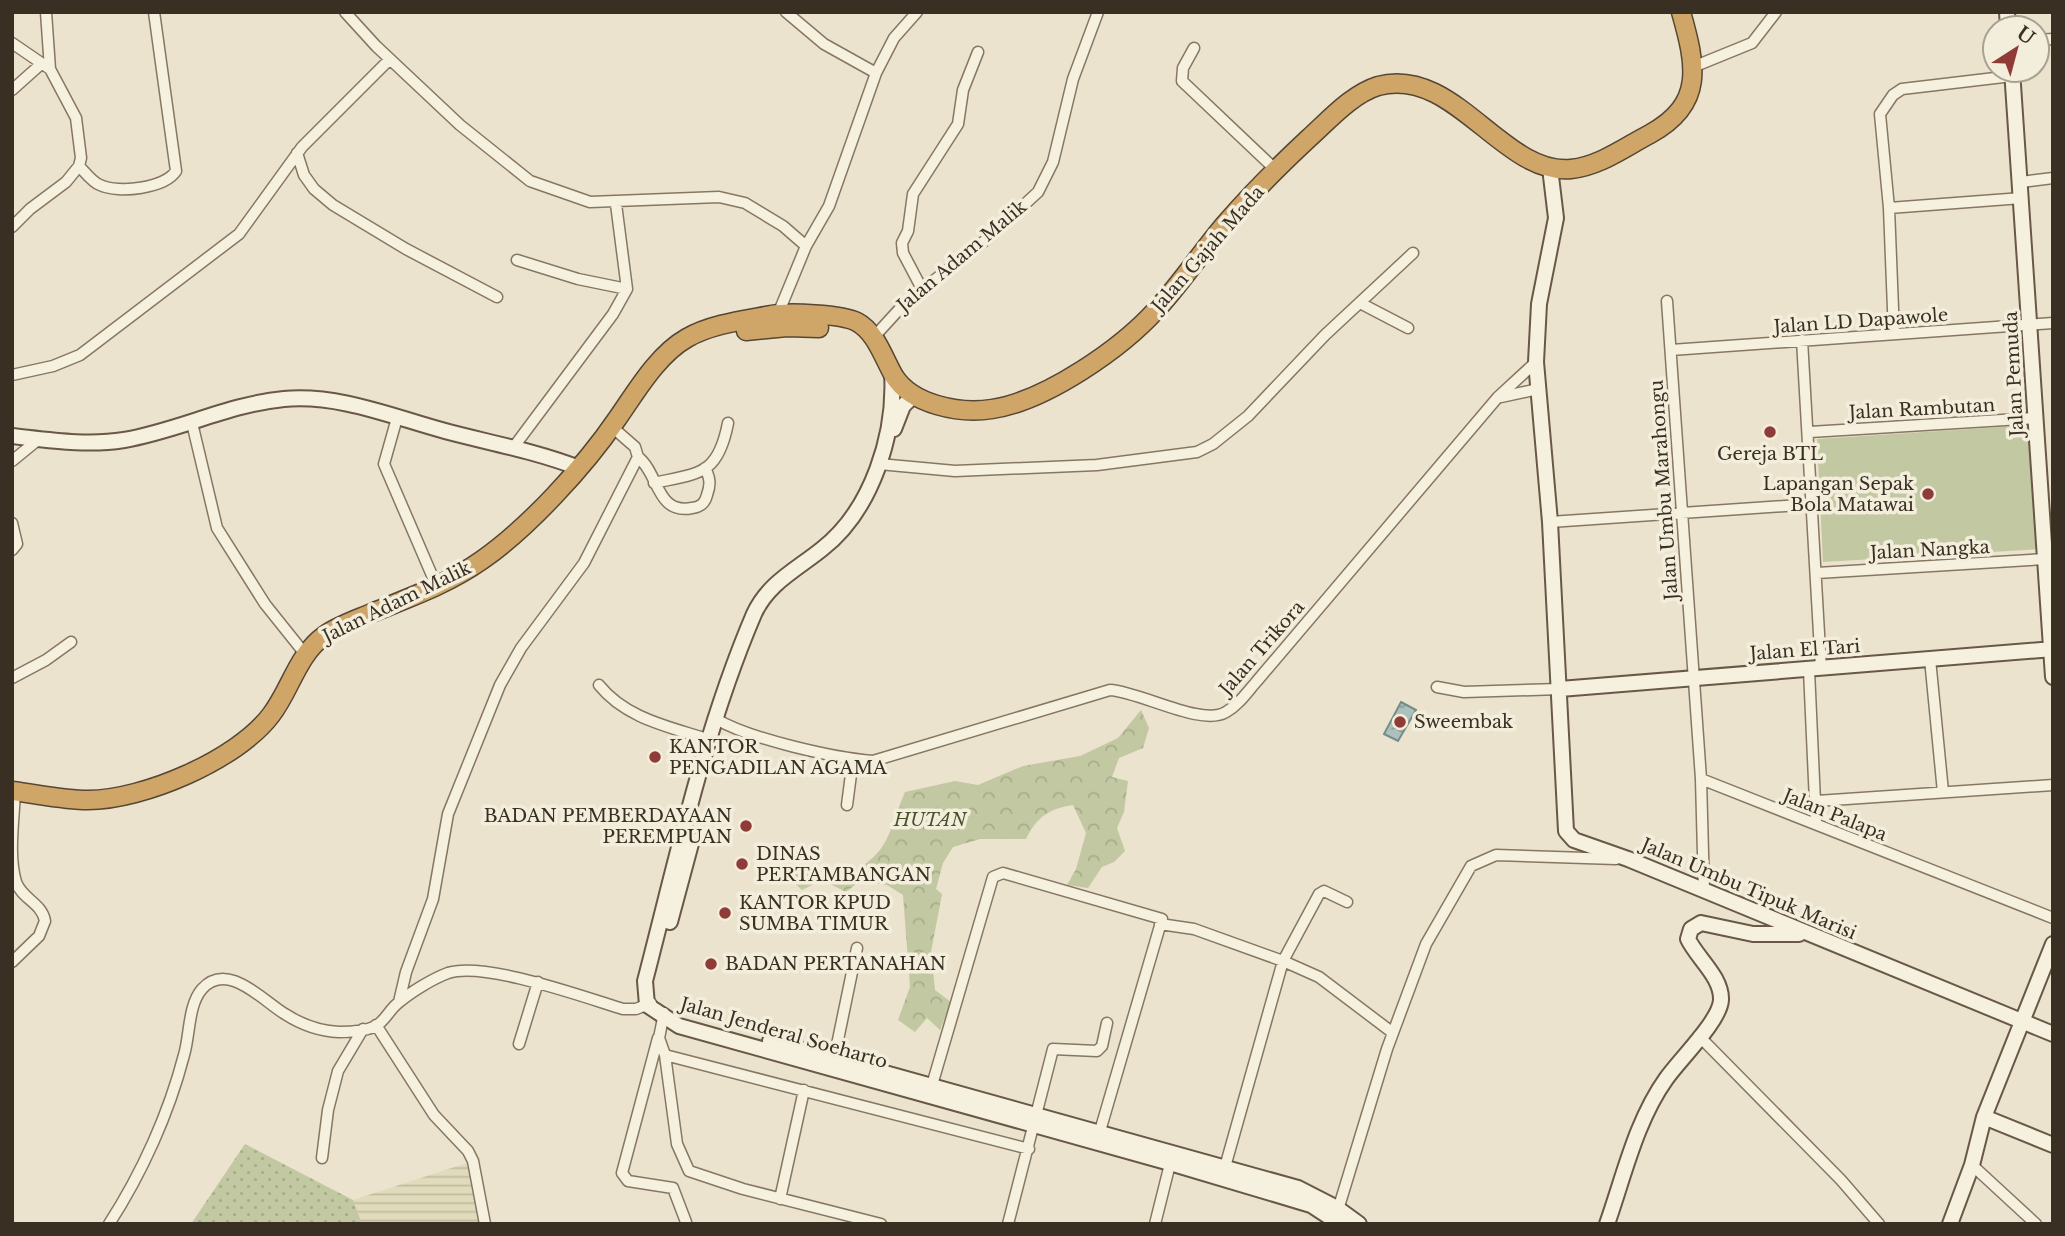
<svg xmlns="http://www.w3.org/2000/svg" width="2065" height="1236" font-family="'Libre Baskerville',serif">
  <style>
    .farmland { fill: url(#farmland-rules) }
    .grass { fill: url(#grass-dots) }
    .forest { fill: url(#forest-crowns) }
    .garden { fill: #c2c8a1 }
    .water { fill: url(#water-ripples); stroke: #738e89; stroke-width: 2 }
    .lines { fill: none; stroke-linecap: round; stroke-linejoin: round }
    .street-casing { stroke: #877762; stroke-width: 13 }
    .secondary-casing { stroke: #695845; stroke-width: 18 }
    .highway-casing { stroke: #554635; stroke-width: 21 }
    .street { stroke: #f6f0df; stroke-width: 10 }
    .secondary { stroke: #f6f0df; stroke-width: 14 }
    .highway { stroke: #cfa668; stroke-width: 18 }
    .poi-dot { fill: #8f3b38; stroke: #f3eddc; stroke-width: 2.5 }
    .labels { text-anchor: middle; dominant-baseline: central; stroke-width: 7; stroke-linejoin: round; paint-order: stroke }
    .street-label { font-size: 18px; fill: #392f23; stroke: #f3eddc }
    .poi-label { font-size: 18px; fill: #392f23; stroke: #f3eddc; text-anchor: start }
    .park-label { font-size: 18px; font-style: italic; fill: #48532c; stroke: #f3eddc }
  </style>
  <defs>
    <pattern id="farmland-rules" width="6" height="5" patternUnits="userSpaceOnUse" patternTransform="scale(1.75)"><rect width="6" height="5" fill="#e0dbbb"/><path d="M0 2.5h6" fill="none" stroke="#c1bca0"/></pattern>
    <pattern id="grass-dots" width="8" height="8" patternUnits="userSpaceOnUse" patternTransform="scale(1.75)"><rect width="8" height="8" fill="#c2c8a1"/><path d="M2 2h.1M6 6h.1" fill="none" stroke="#a7ac8a" stroke-width="1.8" stroke-linecap="round"/></pattern>
    <pattern id="forest-crowns" width="20" height="18" patternUnits="userSpaceOnUse" patternTransform="scale(1.75)"><rect width="20" height="18" fill="#c2c8a1"/><path d="M2 6a3 3 0 1 1 6 0M12 15a3 3 0 1 1 6 0" fill="none" stroke="#a7ac8a"/></pattern>
    <pattern id="water-ripples" width="26" height="14" patternUnits="userSpaceOnUse" patternTransform="scale(1.75)"><rect width="26" height="14" fill="#acc1bb"/><path d="M2 4q2-2 4 0t4 0M15 11q2-2 4 0t4 0" fill="none" stroke="#8d9d98"/></pattern>
  </defs>
  <rect width="100%" height="100%" fill="#ebe3cd"/>
  <path class="farmland" d="M 470,1162 L 482,1224 L 362,1224 L 353,1200 Z"/>
  <path class="grass" d="M 245,1144 L 353,1200 L 362,1224 L 191,1224 Z"/>
  <path class="forest" d="M 1141,710 L 1149,728 L 1143,748 L 1119,758 L 1112,777 L 1128,781 L 1124,812 L 1117,828 L 1125,851 L 1114,862 L 1102,867 L 1088,888 L 1067,885 L 1076,869 L 1086,833 L 1073,805 C 1048,809 1037,817 1026,839 L 980,839 L 953,847 L 943,863 L 936,889 L 942,894 L 931,952 L 935,990 L 951,1002 L 940,1030 L 927,1018 L 915,1032 L 898,1020 L 910,987 L 903,895 L 887,885 L 860,881 L 846,892 L 822,880 L 802,890 L 791,880 L 794,865 L 825,869 L 843,878 C 892,851 885,839 905,792 L 955,781 L 978,785 L 1023,766 L 1080,756 L 1118,738 Z"/>
  <path class="garden" d="M 2031,425 L 2041,549 L 1823,562 L 1817,439 Z"/>
  <path class="water" d="M 1401,702 L 1416,710 L 1398,741 L 1384,734 Z"/>
  <g class="lines">
    <g class="street-casing">
      <path id="street" d="M 345,12 L 376,46 L 460,125 L 530,181 L 590,202 L 719,197 L 745,203 L 783,226 L 806,246
        M 786,12 L 824,44 L 876,73
        M 2037,40 L 2053,39
        M 12,43 L 50,69
        M 1194,48 L 1183,68 L 1182,81 L 1277,171
        M 1693,67 L 1752,43 L 1776,12
        M 12,90 L 40,65
        M 297,153 L 304,175 L 314,189 L 333,205 L 406,249 L 497,297
        M 79,166 C 85,172 92,182 100,185 C 119,194 165,188 176,171 L 154,12
        M 2021,182 L 2053,178
        M 1889,208 L 2022,198
        M 12,227 L 30,209 L 66,182 L 79,166 L 81,158 L 76,118 L 50,69 L 46,12
        M 517,260 L 578,279 L 627,289
        M 922,289 L 903,253 L 902,243 L 908,231 L 913,194 L 958,124 L 963,90 L 978,52
        M 1667,301 L 1701,779 L 2053,918
        M 1360,303 L 1408,328
        M 778,314 L 806,246 L 829,206 L 876,73 L 894,38 L 917,12
        M 1894,334 L 1889,208 L 1880,114 L 1893,95 L 1902,89 L 2012,76
        M 873,338 L 905,303 L 987,239 L 1038,192 L 1053,162 L 1073,79 L 1098,12
        M 1802,340 L 1821,668
        M 1671,350 L 2053,323
        M 12,375 L 53,366 L 80,355 L 239,234 L 302,147 L 390,59
        M 1501,397 L 1538,389
        M 397,418 L 384,464 L 437,587
        M 192,423 L 217,528 L 265,604 L 305,654
        M 1810,432 L 2036,418
        M 513,448 L 613,314 L 627,289 L 616,204
        M 638,457 C 659,473 656,515 692,508 C 701,507 705,503 707,495 C 711,484 710,478 705,468
        M 12,461 L 39,439
        M 879,464 L 955,471 L 1097,465 L 1197,452 L 1213,444 L 1248,416 L 1325,335 L 1413,253
        M 654,483 C 700,473 718,475 728,423
        M 1550,522 L 1814,504
        M 12,523 L 17,544 L 12,550
        M 1817,573 L 2046,559
        M 1930,659 L 1943,792
        M 1809,670 L 1816,824
        M 12,678 L 46,660 L 71,642
        M 599,685 C 626,719 671,727 710,740
        M 1437,687 L 1464,692 L 1560,689
        M 716,719 C 750,739 834,758 873,761 L 1110,690 C 1141,692 1202,727 1226,712 C 1239,705 1248,691 1257,681 L 1498,397 L 1536,362
        M 1701,779 L 1704,891
        M 1817,801 L 2053,785
        M 847,805 L 853,759
        M 1160,924 L 1194,929 L 1283,961 L 1319,894 L 1324,891 L 1347,902
        M 12,962 L 39,936 L 45,921 C 42,903 22,899 16,882 C 8,855 14,819 15,791
        M 399,1002 L 406,972 L 433,899 L 448,814 L 500,685 L 521,648 L 584,563 L 638,457 L 635,447 L 611,426
        M 664,1013 L 659,1038 L 665,1055 L 677,1144 L 689,1171 L 743,1189 L 881,1224
        M 376,1025 L 434,1115 L 468,1151 L 473,1161 L 485,1224
        M 1699,1036 L 1841,1180 L 1879,1224
        M 658,1038 L 622,1173 L 628,1181 L 673,1188 L 686,1222
        M 519,1044 L 538,982
        M 665,1055 L 1029,1149
        M 833,1064 L 857,948
        M 932,1085 L 993,877 L 1003,873 L 1162,919 L 1100,1131
        M 322,1158 L 328,1110 L 338,1071 L 363,1029
        M 1972,1165 L 2036,1224
        M 1225,1167 L 1283,961 L 1319,977 L 1393,1033
        M 780,1199 L 804,1090
        M 1337,1213 L 1387,1049 L 1426,944 L 1471,866 L 1496,855 L 1616,859
        M 109,1224 C 142,1173 169,1113 184,1055 C 190,1035 188,1005 202,989 C 228,960 264,1002 285,1014 C 302,1025 319,1031 339,1032 C 350,1032 366,1031 376,1026 C 385,1021 390,1009 398,1003 C 411,992 432,979 448,973 C 484,961 584,997 623,1009 L 636,1009 L 651,1003
        M 1008,1224 L 1053,1049 L 1097,1051 L 1102,1046 L 1107,1023
        M 1155,1224 L 1171,1160"/>
    </g>
    <g class="secondary-casing">
      <path id="secondary" d="M 2007,12 L 2008,28
        M 2012,70 L 2053,677
        M 1550,168 L 1556,218 L 1539,304 L 1536,362 L 1550,522 L 1566,831 L 1574,840 L 1628,859 L 2053,1034
        M 892,372 C 896,434 872,510 822,549 C 796,570 768,583 754,614 C 704,731 677,858 645,981 L 647,1005 L 679,1026 L 1170,1163 L 1311,1205 L 1340,1224
        M 894,429 L 903,406 L 914,395
        M 12,436 C 49,440 87,446 124,440 C 178,431 229,404 284,399 C 339,394 393,417 445,431 C 490,443 535,451 579,468
        M 1560,689 L 2053,649
        M 670,922 L 692,840
        M 770,1041 L 1298,1188 L 1337,1208 L 1359,1224
        M 1984,1117 L 2053,1145
        M 1607,1224 C 1624,1176 1636,1121 1666,1079 C 1679,1060 1720,1021 1721,1000 C 1722,977 1697,958 1688,939 L 1691,929 L 1701,923 L 1753,934 L 1799,934
        M 1950,1224 L 1972,1165 L 1984,1117 L 2053,944"/>
    </g>
    <g class="highway-casing">
      <path id="highway" d="M 746,331 L 787,327 L 819,328
        M 12,791 C 37,794 63,800 88,800 C 143,800 237,760 271,715 C 291,689 297,655 325,635 C 339,625 358,619 374,612 C 411,597 448,584 482,560 C 528,528 585,466 617,419 C 636,392 657,355 687,338 C 711,324 745,320 771,315 C 789,312 842,314 857,322 C 876,332 884,359 894,376 C 912,405 960,414 992,409 C 1046,401 1122,348 1157,309 C 1182,282 1202,251 1225,224 C 1251,194 1280,165 1309,138 C 1329,120 1352,94 1378,86 C 1454,65 1503,176 1571,169 C 1600,166 1625,147 1650,134 C 1705,104 1696,65 1681,12"/>
    </g>
    <use href="#street" class="street"/>
    <use href="#secondary" class="secondary"/>
    <use href="#highway" class="highway"/>
  </g>
  <g class="poi-dot">
    <circle cx="1770" cy="432" r="7"/>
    <circle cx="1928" cy="494" r="7"/>
    <circle cx="1400" cy="722" r="7"/>
    <circle cx="655" cy="757" r="7"/>
    <circle cx="746" cy="826" r="7"/>
    <circle cx="742" cy="864" r="7"/>
    <circle cx="725" cy="913" r="7"/>
    <circle cx="711" cy="964" r="7"/>
  </g>
  <g class="labels">
    <g class="street-label">
      <text transform="translate(1208 249) rotate(-49)">Jalan Gajah Mada</text>
      <text transform="translate(962 256) rotate(-40)">Jalan Adam Malik</text>
      <text transform="translate(1861 321) rotate(-4)">Jalan LD Dapawole</text>
      <text transform="translate(2014 374) rotate(-93)">Jalan Pemuda</text>
      <text transform="translate(1922 409) rotate(-3)">Jalan Rambutan</text>
      <text transform="translate(1664 490) rotate(-94)">Jalan Umbu Marahongu</text>
      <text transform="translate(1930 550) rotate(-3)">Jalan Nangka</text>
      <text transform="translate(397 602) rotate(-26)">Jalan Adam Malik</text>
      <text transform="translate(1262 648) rotate(-49)">Jalan Trikora</text>
      <text transform="translate(1805 650) rotate(-4)">Jalan El Tari</text>
      <text transform="translate(1835 815) rotate(22)">Jalan Palapa</text>
      <text transform="translate(1749 889) rotate(23)">Jalan Umbu Tipuk Marisi</text>
      <text transform="translate(784 1033) rotate(16)">Jalan Jenderal Soeharto</text>
    </g>
    <g class="poi-label">
      <text x="1770" y="454" text-anchor="middle">Gereja BTL</text>
      <text x="1914" y="484" text-anchor="end">Lapangan Sepak<tspan x="1914" dy="21">Bola Matawai</tspan></text>
      <text x="1414" y="722">Sweembak</text>
      <text x="669" y="747">KANTOR<tspan x="669" dy="21">PENGADILAN AGAMA</tspan></text>
      <text x="732" y="816" text-anchor="end">BADAN PEMBERDAYAAN<tspan x="732" dy="21">PEREMPUAN</tspan></text>
      <text x="756" y="854">DINAS<tspan x="756" dy="21">PERTAMBANGAN</tspan></text>
      <text x="739" y="903">KANTOR KPUD<tspan x="739" dy="21">SUMBA TIMUR</tspan></text>
      <text x="725" y="964">BADAN PERTANAHAN</text>
    </g>
    <g class="park-label">
      <text x="930" y="820">HUTAN</text>
    </g>
  </g>
  <rect width="2065" height="1236" fill="none" stroke="#392f23" stroke-width="28"/>
  <g transform="translate(2016 49) rotate(36)"><circle r="33" fill="#f3eddc" stroke="#a9a192" stroke-width="2"/>
  <path d="M0-5L12 26L0 18L-12 26Z" fill="#8f3b38"/>
  <text y="-10" font-size="19" font-weight="bold" text-anchor="middle" fill="#392f23">U</text>
  </g>
</svg>
